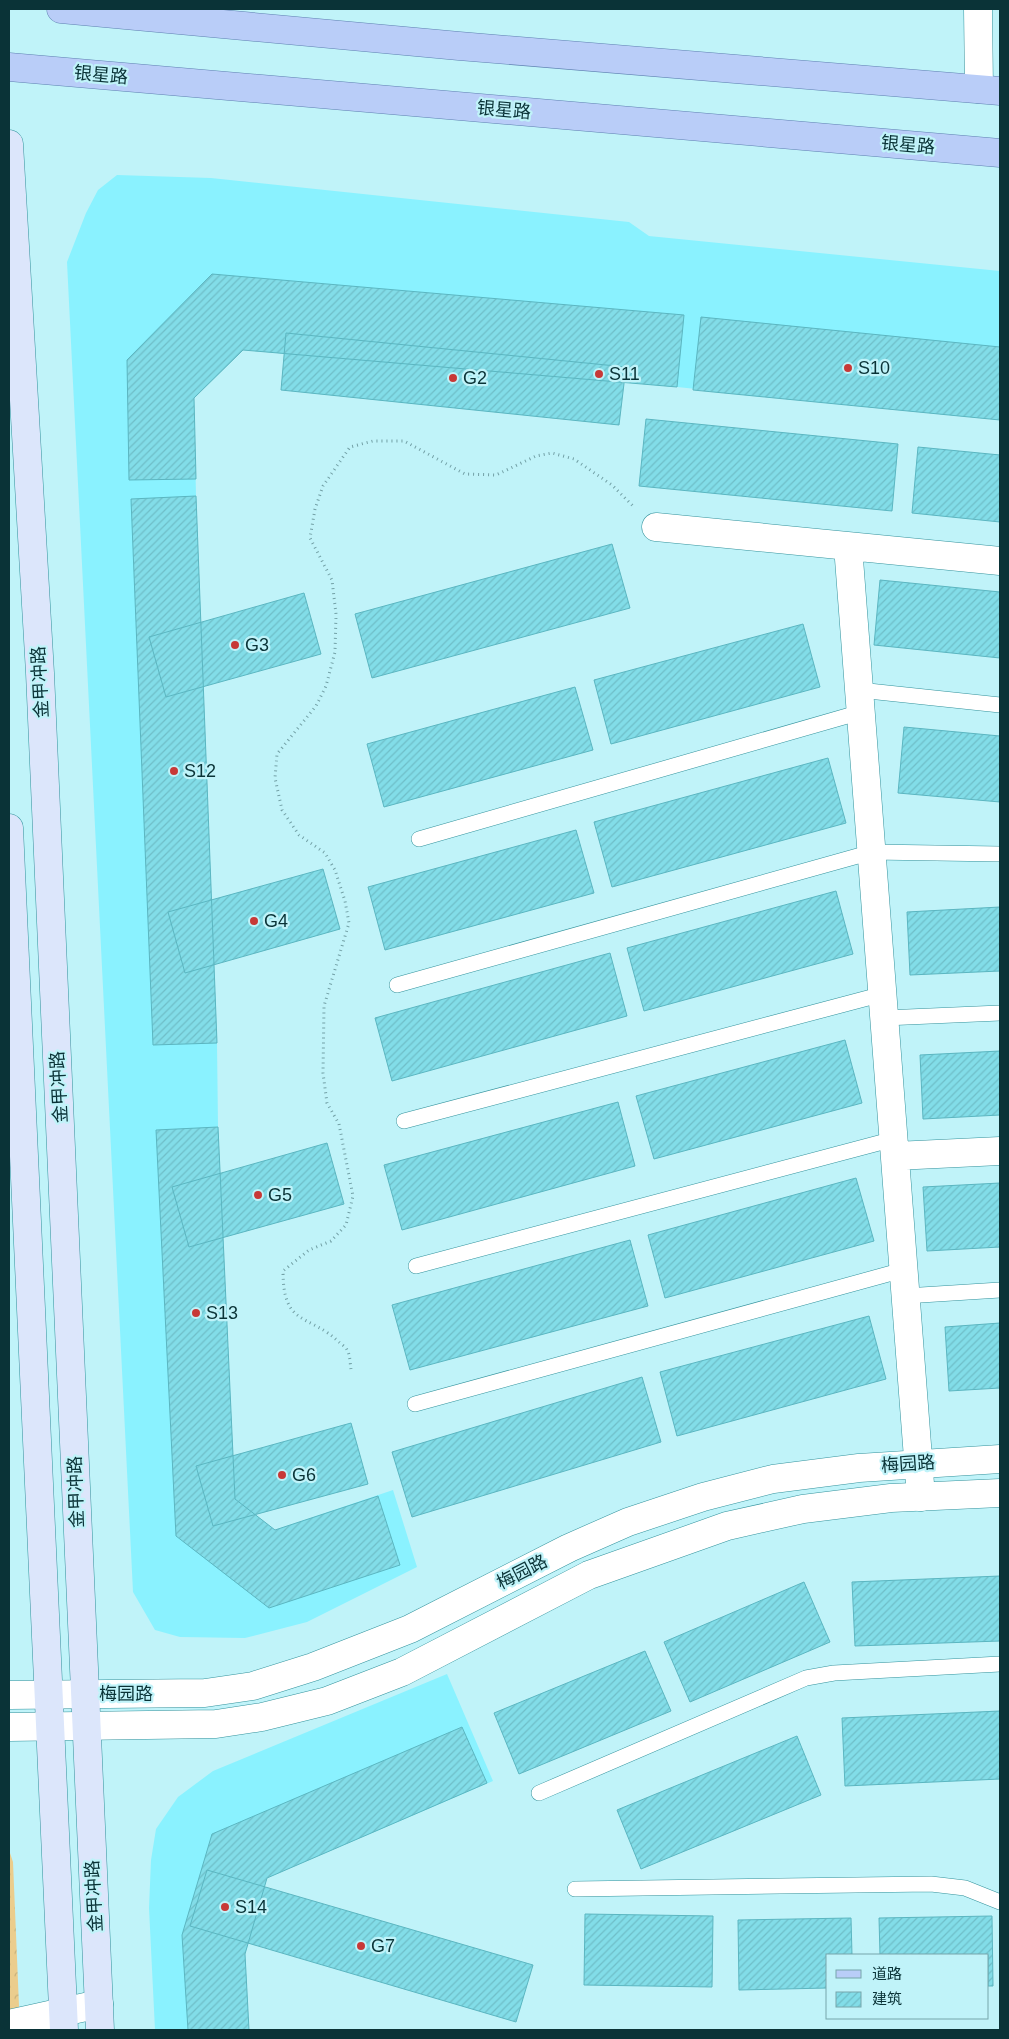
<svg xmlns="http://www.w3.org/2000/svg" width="1009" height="2039" font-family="Arial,'Noto Sans SC',sans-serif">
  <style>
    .built { fill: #8af2ff }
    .park { fill: url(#park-crowns) }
    .building { fill: url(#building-hatch); stroke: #5bb6c1 }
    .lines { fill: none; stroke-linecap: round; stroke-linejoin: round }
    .service-casing { stroke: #33939d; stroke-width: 16 }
    .minor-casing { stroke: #33939d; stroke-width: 29 }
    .tertiary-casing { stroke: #33939d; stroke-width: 29 }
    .secondary-casing { stroke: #33939d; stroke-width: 29 }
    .primary-casing { stroke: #5e81b1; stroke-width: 29 }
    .path { stroke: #72a0a6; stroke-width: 3; stroke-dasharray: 1 4; stroke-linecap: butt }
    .service { stroke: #fff; stroke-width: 15 }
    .minor { stroke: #fff; stroke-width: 28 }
    .tertiary { stroke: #fff; stroke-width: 28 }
    .secondary { stroke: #dce6fb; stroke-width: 28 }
    .primary { stroke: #b9cdf8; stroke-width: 28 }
    .poi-dot { fill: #c73937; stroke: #c0f3f9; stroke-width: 2 }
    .labels { text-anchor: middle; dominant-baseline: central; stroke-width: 4.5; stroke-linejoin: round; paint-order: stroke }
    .street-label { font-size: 18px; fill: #0a3337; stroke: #c0f3f9 }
    .poi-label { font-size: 18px; fill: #0a3337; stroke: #c0f3f9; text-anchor: start }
  </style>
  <defs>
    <pattern id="park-crowns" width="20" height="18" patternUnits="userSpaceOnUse" patternTransform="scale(1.25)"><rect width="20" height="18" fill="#ebcd8d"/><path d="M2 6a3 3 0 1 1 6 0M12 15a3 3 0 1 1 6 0" fill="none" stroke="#c8b07a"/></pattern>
    <pattern id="building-hatch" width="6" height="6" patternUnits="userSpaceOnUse" patternTransform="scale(1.25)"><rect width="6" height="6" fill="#82dde8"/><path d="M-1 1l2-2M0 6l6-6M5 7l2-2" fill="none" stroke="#6fbec8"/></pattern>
  </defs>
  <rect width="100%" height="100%" fill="#c0f3f9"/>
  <path class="built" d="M 117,175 L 211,178 L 629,222 L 649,236 L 1000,271 L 1000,420 L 677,387 L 243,350 L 194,398 L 196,496 L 217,1043 L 218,1127 L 235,1499 L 275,1530 L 393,1490 L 417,1567 L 307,1622 L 245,1638 L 180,1637 L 155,1630 L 133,1592 L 67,262 L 86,213 L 98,190 Z
    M 447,1674 L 493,1781 L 267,1878 L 245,1954 L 249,2030 L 155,2030 L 149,1908 L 151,1860 L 156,1829 L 178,1797 L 213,1771 Z"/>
  <path class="park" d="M 9,1850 L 13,1862 L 20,2030 L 9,2030 Z"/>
  <path class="building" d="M 212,274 L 684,315 L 677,387 L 243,350 L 194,398 L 196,479 L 129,480 L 127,360 Z
    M 701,317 L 1000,347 L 1000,420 L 693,390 Z
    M 286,333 L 626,367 L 619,425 L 281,390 Z
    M 646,419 L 898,444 L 892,511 L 639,486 Z
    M 918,447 L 1000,455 L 1000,522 L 912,513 Z
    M 196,496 L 217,1043 L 153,1045 L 131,499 Z
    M 612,544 L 630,608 L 372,678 L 355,614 Z
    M 880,580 L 1000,592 L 1000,658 L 874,645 Z
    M 304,593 L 321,654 L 166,697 L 149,637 Z
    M 803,624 L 820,687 L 611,744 L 594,680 Z
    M 575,687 L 593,750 L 384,807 L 367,744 Z
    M 904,727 L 1000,736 L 1000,802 L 898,793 Z
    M 828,758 L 846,823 L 612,887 L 594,822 Z
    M 576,830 L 594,893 L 385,950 L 368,887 Z
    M 323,869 L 340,929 L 185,973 L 168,912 Z
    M 836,891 L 853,954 L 644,1011 L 627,948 Z
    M 1000,907 L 1000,971 L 910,975 L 907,912 Z
    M 610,953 L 627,1016 L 392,1081 L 375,1018 Z
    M 845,1040 L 862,1103 L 654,1159 L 636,1096 Z
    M 1000,1051 L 1000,1115 L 923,1119 L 920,1055 Z
    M 618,1102 L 635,1166 L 402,1230 L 384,1165 Z
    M 218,1127 L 235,1499 L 275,1530 L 378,1496 L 400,1565 L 269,1608 L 176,1536 L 156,1130 Z
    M 327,1143 L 344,1204 L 189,1247 L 172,1187 Z
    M 856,1178 L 874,1241 L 665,1298 L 648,1235 Z
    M 1000,1183 L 1000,1247 L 927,1251 L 923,1187 Z
    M 630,1240 L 648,1306 L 410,1370 L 392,1305 Z
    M 869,1316 L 886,1379 L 677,1436 L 660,1372 Z
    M 1000,1323 L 1000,1388 L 949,1391 L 945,1327 Z
    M 642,1377 L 661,1442 L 412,1517 L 392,1452 Z
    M 351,1423 L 368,1484 L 213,1526 L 196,1466 Z
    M 1000,1576 L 1000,1641 L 855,1646 L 852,1582 Z
    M 804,1582 L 830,1642 L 690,1702 L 664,1642 Z
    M 645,1651 L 671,1711 L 519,1774 L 494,1713 Z
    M 1000,1711 L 1000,1779 L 845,1786 L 842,1718 Z
    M 462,1727 L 487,1783 L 267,1878 L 245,1954 L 249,2030 L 188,2030 L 182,1935 L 212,1834 Z
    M 797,1736 L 821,1795 L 641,1869 L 617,1810 Z
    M 207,1870 L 533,1965 L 516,2022 L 190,1926 Z
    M 585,1914 L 713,1916 L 712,1987 L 584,1985 Z
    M 992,1916 L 993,1986 L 988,1986 L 988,1955 L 880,1955 L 879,1918 Z
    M 851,1918 L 852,1955 L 828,1955 L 828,1988 L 739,1990 L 738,1920 Z"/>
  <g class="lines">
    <g class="service-casing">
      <path id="service" d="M 859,690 L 1000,705
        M 419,839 L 861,712
        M 397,985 L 872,852 L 1000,854
        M 884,1018 L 1000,1013
        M 404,1121 L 883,994
        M 416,1266 L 894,1139
        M 905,1296 L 1000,1290
        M 415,1404 L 903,1270
        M 539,1793 L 806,1678 L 834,1673 L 1000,1664
        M 575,1889 L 931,1884 L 965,1888 L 1000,1902"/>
    </g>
    <g class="minor-casing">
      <path id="minor" d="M 978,9 L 979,89
        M 656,527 L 1000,561
        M 848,546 L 921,1497
        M 895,1156 L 1000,1151
        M 9,2024 L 99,2004"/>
    </g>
    <g class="tertiary-casing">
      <path id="tertiary" d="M 9,1695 L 205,1693 L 253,1686 L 313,1667 L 410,1629 L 569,1548 L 628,1522 L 703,1497 L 773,1479 L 859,1468 L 1000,1459
        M 9,1727 L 216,1724 L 262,1717 L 327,1701 L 402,1672 L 589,1575 L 727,1526 L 803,1509 L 891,1498 L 1000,1493"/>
    </g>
    <g class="secondary-casing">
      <path id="secondary" d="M 9,144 L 40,673 L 100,2030
        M 9,828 L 64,2030"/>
    </g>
    <g class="primary-casing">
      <path id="primary" d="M 61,9 L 459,46 L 1000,91
        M 9,67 L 1000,153"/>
    </g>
    <path class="path" d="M 351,1369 C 350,1363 350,1354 347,1350 C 346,1347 341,1344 339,1342 C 308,1313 283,1327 283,1271 L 309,1250 L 331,1241 L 346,1225 L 353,1196 L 339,1124 L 327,1103 L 323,1073 L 324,1006 L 349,923 L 345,901 L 335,870 L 325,853 L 299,835 L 282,810 L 275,778 L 277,754 L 316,706 L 326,686 L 335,652 L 336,614 L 332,580 L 310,538 L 315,509 L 323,486 L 350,447 L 373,441 L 404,441 L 465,474 L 496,475 L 536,456 L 552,453 L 574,459 L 612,485 L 635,508"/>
    <use href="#service" class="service"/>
    <use href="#minor" class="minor"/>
    <use href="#tertiary" class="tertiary"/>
    <use href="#secondary" class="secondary"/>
    <use href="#primary" class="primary"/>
  </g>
  <g class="poi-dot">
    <circle cx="848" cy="368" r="5"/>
    <circle cx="599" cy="374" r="5"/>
    <circle cx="453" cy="378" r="5"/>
    <circle cx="235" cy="645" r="5"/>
    <circle cx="174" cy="771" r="5"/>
    <circle cx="254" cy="921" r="5"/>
    <circle cx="258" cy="1195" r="5"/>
    <circle cx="196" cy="1313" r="5"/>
    <circle cx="282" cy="1475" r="5"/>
    <circle cx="225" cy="1907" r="5"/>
    <circle cx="361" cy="1946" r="5"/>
  </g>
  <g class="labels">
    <g class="street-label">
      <text transform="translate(101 75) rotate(5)">银星路</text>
      <text transform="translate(504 110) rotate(5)">银星路</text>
      <text transform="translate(908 145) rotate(5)">银星路</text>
      <text transform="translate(40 682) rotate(-93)">金甲冲路</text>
      <text transform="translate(59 1087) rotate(-93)">金甲冲路</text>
      <text transform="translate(908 1464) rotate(-4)">梅园路</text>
      <text transform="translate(76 1492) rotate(-92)">金甲冲路</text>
      <text transform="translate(522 1572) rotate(-27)">梅园路</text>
      <text x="126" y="1694">梅园路</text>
      <text transform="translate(94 1896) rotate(-93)">金甲冲路</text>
    </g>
    <g class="poi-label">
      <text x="858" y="368">S10</text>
      <text x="609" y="374">S11</text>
      <text x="463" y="378">G2</text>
      <text x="245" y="645">G3</text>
      <text x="184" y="771">S12</text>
      <text x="264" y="921">G4</text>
      <text x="268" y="1195">G5</text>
      <text x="206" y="1313">S13</text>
      <text x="292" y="1475">G6</text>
      <text x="235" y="1907">S14</text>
      <text x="371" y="1946">G7</text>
    </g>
  </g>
  <rect width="1009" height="2039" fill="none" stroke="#0a3337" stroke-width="20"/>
  <rect x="826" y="1954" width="162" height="65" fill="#c0f3f9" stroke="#77a6ab"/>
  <rect x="836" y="1970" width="25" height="8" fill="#b9cdf8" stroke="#77a6ab"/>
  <text x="872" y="1979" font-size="15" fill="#0a3337">道路</text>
  <rect x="836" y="1992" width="25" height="15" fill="url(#building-hatch)" stroke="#77a6ab"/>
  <text x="872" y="2004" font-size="15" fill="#0a3337">建筑</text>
</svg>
